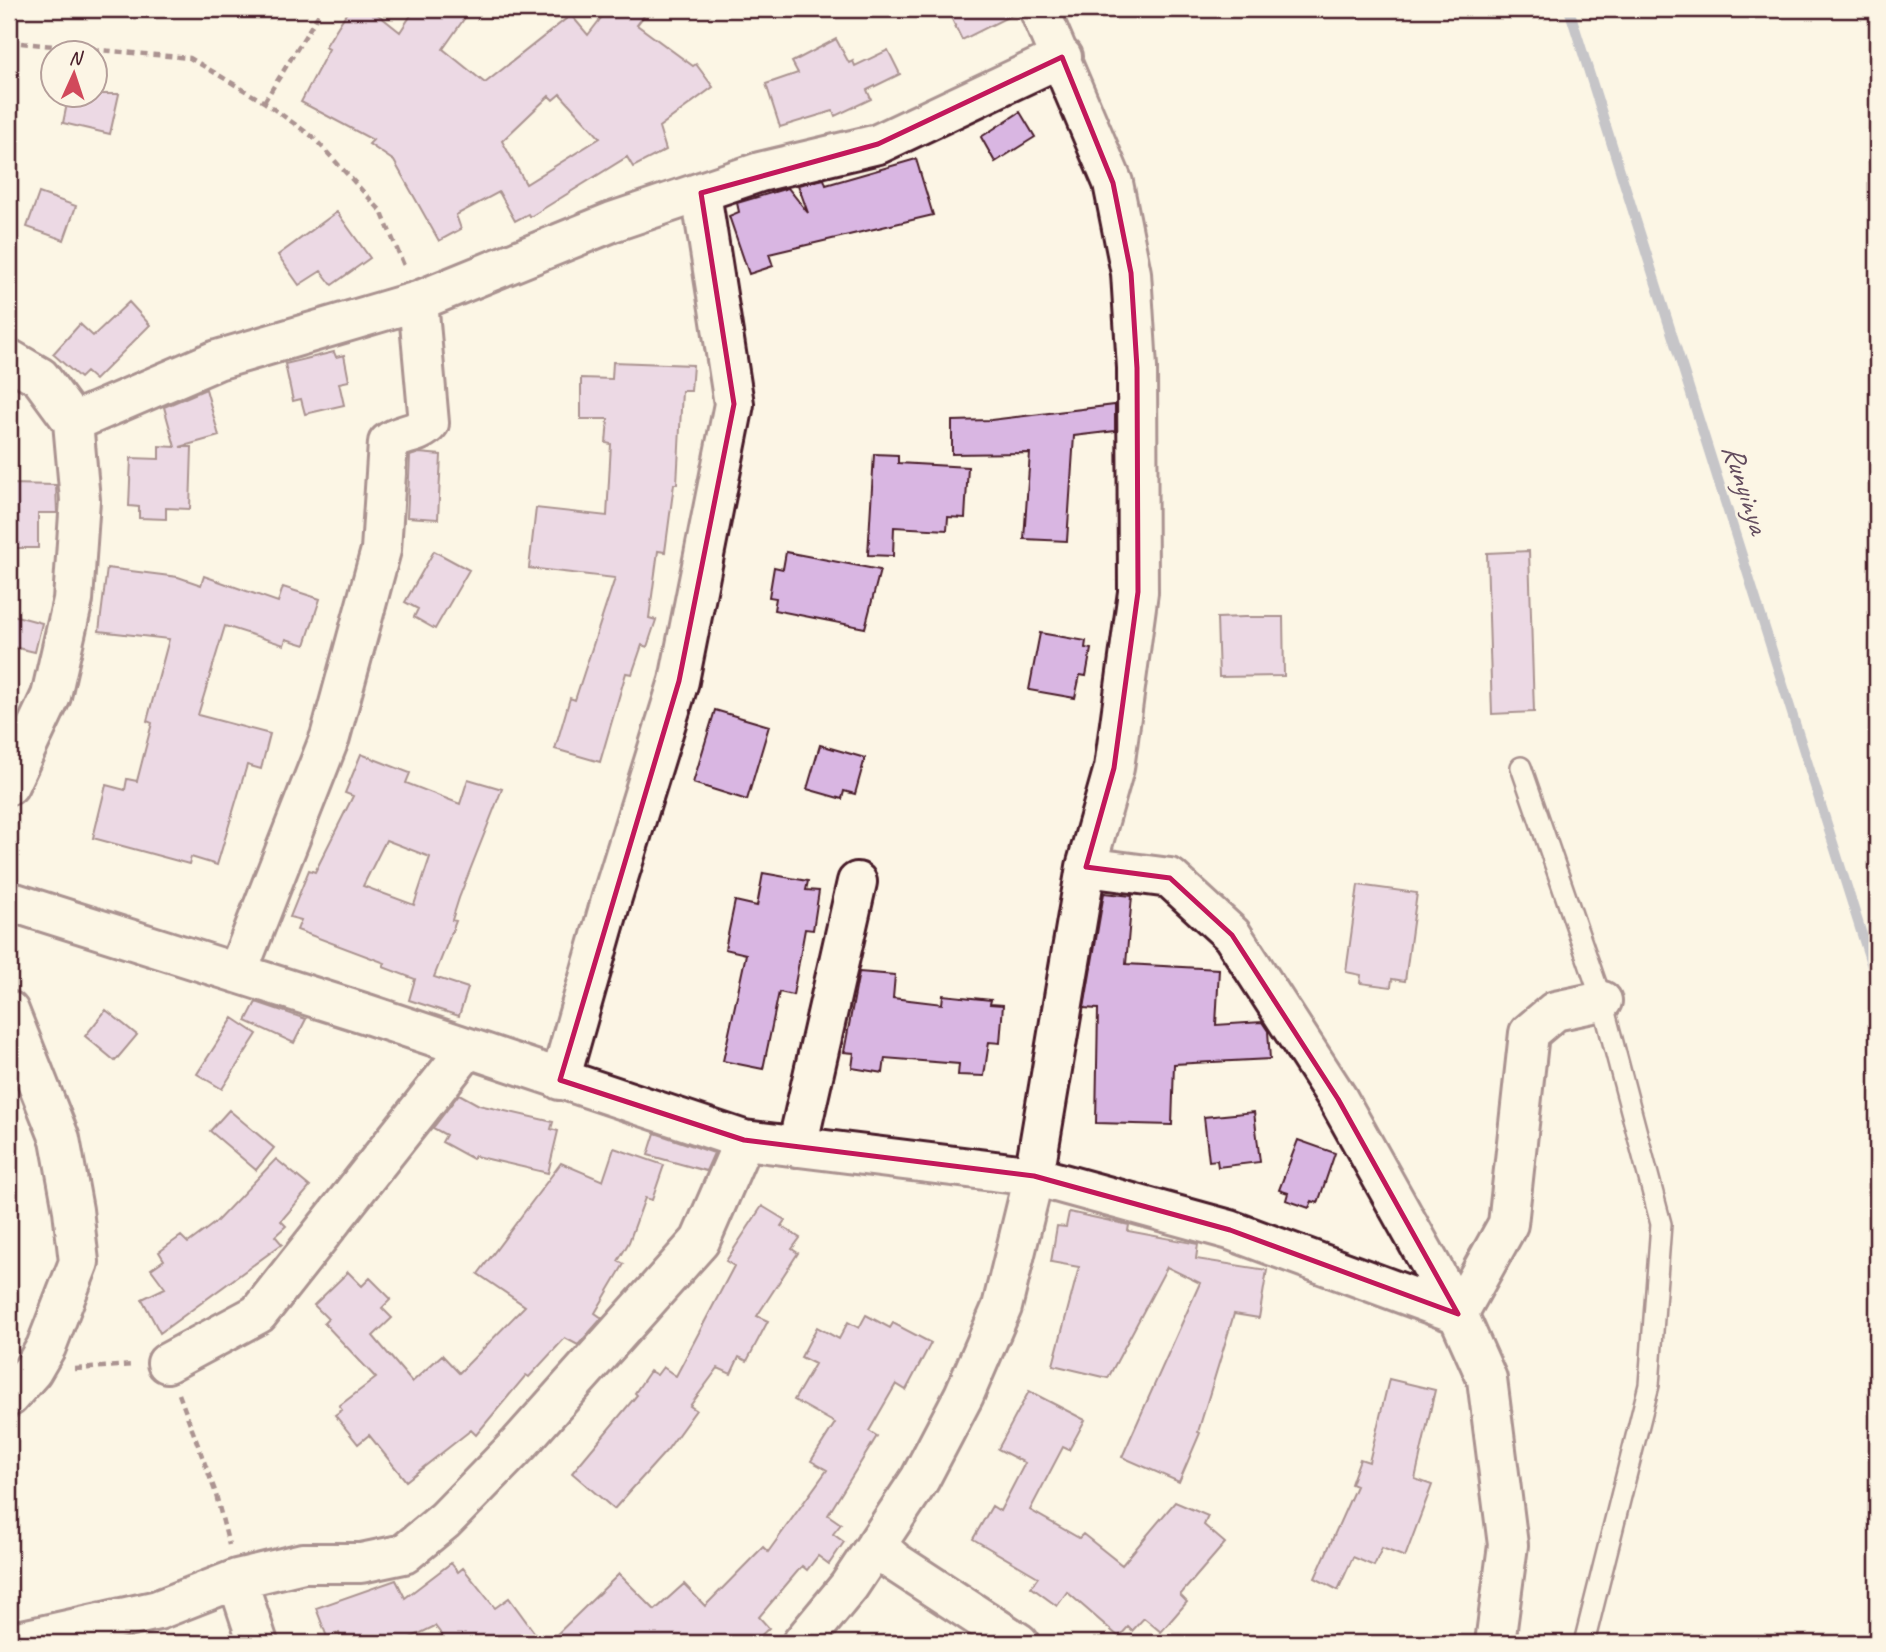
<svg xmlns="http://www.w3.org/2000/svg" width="1886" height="1652" font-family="Caveat,sans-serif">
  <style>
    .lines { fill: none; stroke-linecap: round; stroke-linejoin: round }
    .stream { stroke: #858aa5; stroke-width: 10 }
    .building { fill: #d9b6e2; stroke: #4a1f2b; stroke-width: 2; fill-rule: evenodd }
    .lane-casing { stroke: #4a1f2b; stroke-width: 24 }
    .street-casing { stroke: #4a1f2b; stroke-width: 44 }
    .path { stroke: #4a1f2b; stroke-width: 4.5; stroke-dasharray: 7 5; stroke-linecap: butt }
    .lane { stroke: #fcf5e5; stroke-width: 19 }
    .street { stroke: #fcf5e5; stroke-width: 38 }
    .marked { fill: none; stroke: #c2185b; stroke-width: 5; stroke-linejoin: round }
    .labels { text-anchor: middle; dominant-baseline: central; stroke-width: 5; stroke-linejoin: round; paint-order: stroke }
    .water-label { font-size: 30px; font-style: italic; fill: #634c5e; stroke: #fcf5e5 }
  </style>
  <rect width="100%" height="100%" fill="#fcf5e5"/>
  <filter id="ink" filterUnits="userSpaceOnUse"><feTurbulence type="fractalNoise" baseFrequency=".0143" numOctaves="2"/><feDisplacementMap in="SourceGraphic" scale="14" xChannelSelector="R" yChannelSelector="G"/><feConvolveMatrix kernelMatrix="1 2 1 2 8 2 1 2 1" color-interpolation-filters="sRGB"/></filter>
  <g filter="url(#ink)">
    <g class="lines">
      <path class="stream" d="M 1569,9 L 1877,982"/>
    </g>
    <path class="building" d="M 349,9 L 371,9 L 400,32 L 415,9 L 471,9 L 443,49 L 485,83 L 571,15 L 588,35 L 608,9 L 649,9 L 637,25 L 693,66 L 696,64 L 713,87 L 659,127 L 666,150 L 633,167 L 627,157 L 530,217 L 528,214 L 515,221 L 499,192 L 456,215 L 461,229 L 439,241 L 394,161 L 369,144 L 373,140 L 301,102 L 329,49 L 325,47 ZM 560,94 L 600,138 L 526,184 L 502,141 L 549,96 L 553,100 Z
      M 947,9 L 1018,9 L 1018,12 L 962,40 Z
      M 836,39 L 849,63 L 853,61 L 855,66 L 888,50 L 900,74 L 867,90 L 871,99 L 835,116 L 833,111 L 780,127 L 766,84 L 798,73 L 792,62 Z
      M 69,94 L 119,94 L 110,134 L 63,123 Z
      M 1020,112 L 1035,137 L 995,162 L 981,137 Z
      M 916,159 L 933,215 L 769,254 L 773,266 L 749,274 L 729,216 L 739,212 L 737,203 L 788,188 L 808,213 L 798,185 L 824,179 L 826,185 Z
      M 39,193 L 76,206 L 64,240 L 27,227 Z
      M 337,212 L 370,258 L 332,285 L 321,271 L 299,285 L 278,255 Z
      M 129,302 L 150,325 L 95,380 L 86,372 L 80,378 L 53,354 L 80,324 L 93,336 Z
      M 334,352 L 336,357 L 344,355 L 349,381 L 339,383 L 344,405 L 305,414 L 301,399 L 293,401 L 285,364 Z
      M 613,362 L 693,365 L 691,391 L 682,391 L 677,484 L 674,484 L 665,552 L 658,551 L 649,618 L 656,620 L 647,647 L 642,645 L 632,674 L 626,673 L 600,762 L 555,749 L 570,698 L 575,700 L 615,578 L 529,568 L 536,508 L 607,516 L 611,444 L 606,443 L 608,419 L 581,419 L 581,378 L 612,379 Z
      M 206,389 L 219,436 L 180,447 L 192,447 L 190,509 L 166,508 L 166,519 L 139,518 L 139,507 L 129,506 L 131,458 L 159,459 L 159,446 L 175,447 L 164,407 Z
      M 1115,405 L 1115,431 L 1074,436 L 1067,541 L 1024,539 L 1030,453 L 952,454 L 952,421 L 991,420 Z
      M 419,453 L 441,455 L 438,519 L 407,517 L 410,456 Z
      M 874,454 L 898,455 L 898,463 L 968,467 L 965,518 L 948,517 L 947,530 L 894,527 L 893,556 L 868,555 Z
      M 9,484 L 56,485 L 57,513 L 38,513 L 38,548 L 9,548 Z
      M 434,551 L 469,570 L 435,629 L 414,617 L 418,609 L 405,602 Z
      M 1529,551 L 1534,712 L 1492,714 L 1487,553 Z
      M 786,552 L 880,570 L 865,628 L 774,610 L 776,598 L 769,597 L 774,567 L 783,569 Z
      M 107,568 L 178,577 L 201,585 L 204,576 L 278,602 L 283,587 L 320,599 L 305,645 L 286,639 L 284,645 L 225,626 L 198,715 L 270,734 L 261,769 L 247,765 L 217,865 L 191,857 L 189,864 L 93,838 L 106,785 L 125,790 L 127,779 L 137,781 L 152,723 L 147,721 L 169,639 L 99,631 Z
      M 9,614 L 42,623 L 35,652 L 9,646 Z
      M 1244,617 L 1283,617 L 1284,676 L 1219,677 L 1217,618 Z
      M 1040,633 L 1086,641 L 1085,648 L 1091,649 L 1086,676 L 1080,675 L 1075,698 L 1029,690 Z
      M 715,710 L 769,726 L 747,800 L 693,783 Z
      M 820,745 L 865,758 L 855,794 L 844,791 L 842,799 L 807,789 Z
      M 361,754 L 410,773 L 406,783 L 460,804 L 468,779 L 502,789 L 459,898 L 452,920 L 456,921 L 434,977 L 468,988 L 459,1016 L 409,1000 L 415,979 L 383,967 L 385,963 L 297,930 L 301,920 L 290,917 L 309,870 L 315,872 L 353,796 L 345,793 ZM 386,840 L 430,857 L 414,905 L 363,886 Z
      M 763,873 L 808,881 L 806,890 L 819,891 L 813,930 L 805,929 L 793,995 L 779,992 L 763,1069 L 723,1061 L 746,954 L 725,949 L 735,901 L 757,906 Z
      M 1358,885 L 1417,893 L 1405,981 L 1392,979 L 1391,987 L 1360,983 L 1361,975 L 1346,972 Z
      M 1104,893 L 1132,896 L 1126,964 L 1219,969 L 1216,1025 L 1262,1022 L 1268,1031 L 1270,1059 L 1174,1064 L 1172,1125 L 1096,1123 L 1098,1009 L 1084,1008 Z
      M 859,972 L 895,975 L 893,998 L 942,1004 L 943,995 L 991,1000 L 990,1004 L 1003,1005 L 1000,1043 L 989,1042 L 984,1076 L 958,1075 L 959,1064 L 885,1058 L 883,1073 L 852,1068 L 854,1053 L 844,1052 Z
      M 256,1002 L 306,1019 L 294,1043 L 246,1021 Z
      M 106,1010 L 137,1035 L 115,1061 L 85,1036 Z
      M 233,1018 L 257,1034 L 222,1089 L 197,1074 Z
      M 459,1094 L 479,1105 L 553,1122 L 551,1129 L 558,1131 L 548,1173 L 475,1156 L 473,1159 L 442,1142 L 446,1135 L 433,1128 Z
      M 229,1110 L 274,1148 L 256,1170 L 210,1131 Z
      M 1254,1112 L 1260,1162 L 1218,1167 L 1217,1160 L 1209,1161 L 1204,1117 Z
      M 655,1133 L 714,1153 L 706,1171 L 648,1155 Z
      M 1298,1140 L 1335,1153 L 1318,1203 L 1312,1201 L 1309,1208 L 1286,1200 L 1288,1193 L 1279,1190 Z
      M 614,1148 L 664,1165 L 652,1200 L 645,1198 L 629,1242 L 618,1261 L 624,1264 L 595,1313 L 602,1318 L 578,1345 L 565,1338 L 529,1377 L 526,1375 L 476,1435 L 471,1430 L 406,1481 L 369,1435 L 358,1444 L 335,1415 L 342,1410 L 339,1406 L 376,1378 L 324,1323 L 328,1319 L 314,1305 L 348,1272 L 362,1286 L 370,1278 L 391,1299 L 382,1308 L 392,1318 L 373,1336 L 412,1382 L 442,1355 L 459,1373 L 525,1306 L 478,1274 L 561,1163 L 603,1181 Z
      M 276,1159 L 310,1187 L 281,1221 L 286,1226 L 275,1236 L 282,1244 L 160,1333 L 142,1299 L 165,1288 L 151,1269 L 164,1260 L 159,1252 L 181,1236 L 188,1243 L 216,1222 Z
      M 762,1206 L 785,1220 L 781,1226 L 800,1238 L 792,1249 L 798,1253 L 757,1316 L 768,1321 L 747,1361 L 739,1357 L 731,1374 L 718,1368 L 690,1406 L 696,1410 L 667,1450 L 614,1509 L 572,1473 L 637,1395 L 635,1393 L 650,1371 L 657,1375 L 663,1367 L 676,1376 L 734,1266 L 726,1261 Z
      M 1069,1212 L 1129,1225 L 1128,1231 L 1198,1244 L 1196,1259 L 1267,1270 L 1259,1318 L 1234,1314 L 1198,1432 L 1200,1433 L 1179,1482 L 1122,1457 L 1200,1283 L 1167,1267 L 1108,1378 L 1053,1365 L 1079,1267 L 1051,1262 L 1057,1226 L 1066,1227 Z
      M 866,1315 L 890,1328 L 893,1323 L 931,1343 L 906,1390 L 896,1384 L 869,1431 L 877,1436 L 828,1515 L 841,1524 L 833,1534 L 844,1542 L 829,1564 L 818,1556 L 807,1570 L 802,1566 L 759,1617 L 769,1628 L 753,1643 L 548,1643 L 619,1574 L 655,1610 L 684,1584 L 705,1606 L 763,1547 L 768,1552 L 827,1470 L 811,1461 L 835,1423 L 794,1400 L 815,1364 L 801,1357 L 817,1327 L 839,1339 L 848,1322 L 859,1328 Z
      M 1389,1379 L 1435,1390 L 1415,1479 L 1432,1485 L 1405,1557 L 1382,1548 L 1374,1566 L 1353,1557 L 1338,1590 L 1315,1578 L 1356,1486 L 1351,1484 L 1360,1459 L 1369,1462 Z
      M 1029,1391 L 1085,1420 L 1069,1450 L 1063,1447 L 1030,1510 L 1079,1538 L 1083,1534 L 1122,1565 L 1175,1502 L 1208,1516 L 1204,1525 L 1225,1543 L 1180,1595 L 1187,1602 L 1161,1632 L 1144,1618 L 1132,1631 L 1128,1627 L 1119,1637 L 1067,1592 L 1057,1606 L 1031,1587 L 1038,1577 L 973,1539 L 992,1506 L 1000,1511 L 1025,1463 L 998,1449 Z
      M 451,1563 L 458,1572 L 463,1568 L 495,1608 L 509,1598 L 542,1643 L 448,1643 L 435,1626 L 400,1643 L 342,1643 L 339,1633 L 327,1637 L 316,1608 L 396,1580 L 405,1598 Z"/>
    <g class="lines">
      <g class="lane-casing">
        <path id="lane" d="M 1521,767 L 1602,1001 L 1661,1224 L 1649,1385 L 1584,1643"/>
      </g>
      <g class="street-casing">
        <path id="street" d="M 9,359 L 40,377 L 73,422 L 80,500 L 73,600 L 51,696 L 9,785
          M 73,422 L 217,360 L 418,301 L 612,222 L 760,172 L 878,144 L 1062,57
          M 1086,867 L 1170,878 L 1232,935 L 1338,1099 L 1458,1314 L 1508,1224 L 1529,1033 L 1555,1011 L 1602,1001
          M 9,901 L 367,1014 L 744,1140 L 1034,1176 L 1230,1230 L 1458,1314 L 1487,1379 L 1508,1545 L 1495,1643
          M 237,973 L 330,737 L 381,550 L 388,443 C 400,433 419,435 429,423 L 418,301
          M 9,1011 L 60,1139 L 73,1210 L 79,1262 L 46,1347 L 32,1371 L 9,1397
          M 560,1080 L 612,897 L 679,681 L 734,404 L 701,193
          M 797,1147 L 857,882
          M 167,1363 L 258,1314 L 468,1048
          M 876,1545 L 895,1562 L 1019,1643
          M 237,1579 L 258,1643
          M 9,1643 L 158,1610 L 237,1579 L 303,1563 L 361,1563 L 404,1554 L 445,1520 L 519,1444 L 700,1241 L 744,1140
          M 802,1643 L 849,1586 L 920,1479 L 964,1395 L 1002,1307 L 1034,1176 L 1086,867 L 1114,768 L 1138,592 L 1137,368 L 1131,273 L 1113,183 L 1039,9"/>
      </g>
      <path class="path" d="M 9,42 L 190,58 L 264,102 L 313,137 L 381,211 L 405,268
        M 264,102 L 322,9
        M 75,1369 L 133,1365
        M 179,1394 L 215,1491 L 229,1545"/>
      <use href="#lane" class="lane"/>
      <use href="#street" class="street"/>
    </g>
  </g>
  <path d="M0 0H1886V1652H0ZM 1062,57 L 1113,183 L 1131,273 L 1137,368 L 1138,592 L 1114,768 L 1086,867 L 1170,878 L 1232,935 L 1338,1099 L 1458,1314 L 1230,1230 L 1034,1176 L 744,1140 L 560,1080 L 679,681 L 734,404 L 701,193 L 878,144 Z" fill="#fcf5e5" fill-opacity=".55" fill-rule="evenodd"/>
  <path class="marked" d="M 1062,57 L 1113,183 L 1131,273 L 1137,368 L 1138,592 L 1114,768 L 1086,867 L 1170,878 L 1232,935 L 1338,1099 L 1458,1314 L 1230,1230 L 1034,1176 L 744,1140 L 560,1080 L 679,681 L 734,404 L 701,193 L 878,144 Z"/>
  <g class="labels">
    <g class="water-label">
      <text transform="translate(1746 488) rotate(72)">Runyinya</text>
    </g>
  </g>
  <rect width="1886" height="1652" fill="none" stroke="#fcf5e5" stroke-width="35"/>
  <rect x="18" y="18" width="1851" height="1617" fill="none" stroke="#4a1f2b" stroke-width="2.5" filter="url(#ink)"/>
  <g transform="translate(74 74) rotate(3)"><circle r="33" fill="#fcf5e5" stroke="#b59f9b" stroke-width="2"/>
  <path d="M0-5L12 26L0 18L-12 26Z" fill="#d1495b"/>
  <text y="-10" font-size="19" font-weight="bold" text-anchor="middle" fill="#4a1f2b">N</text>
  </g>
</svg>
